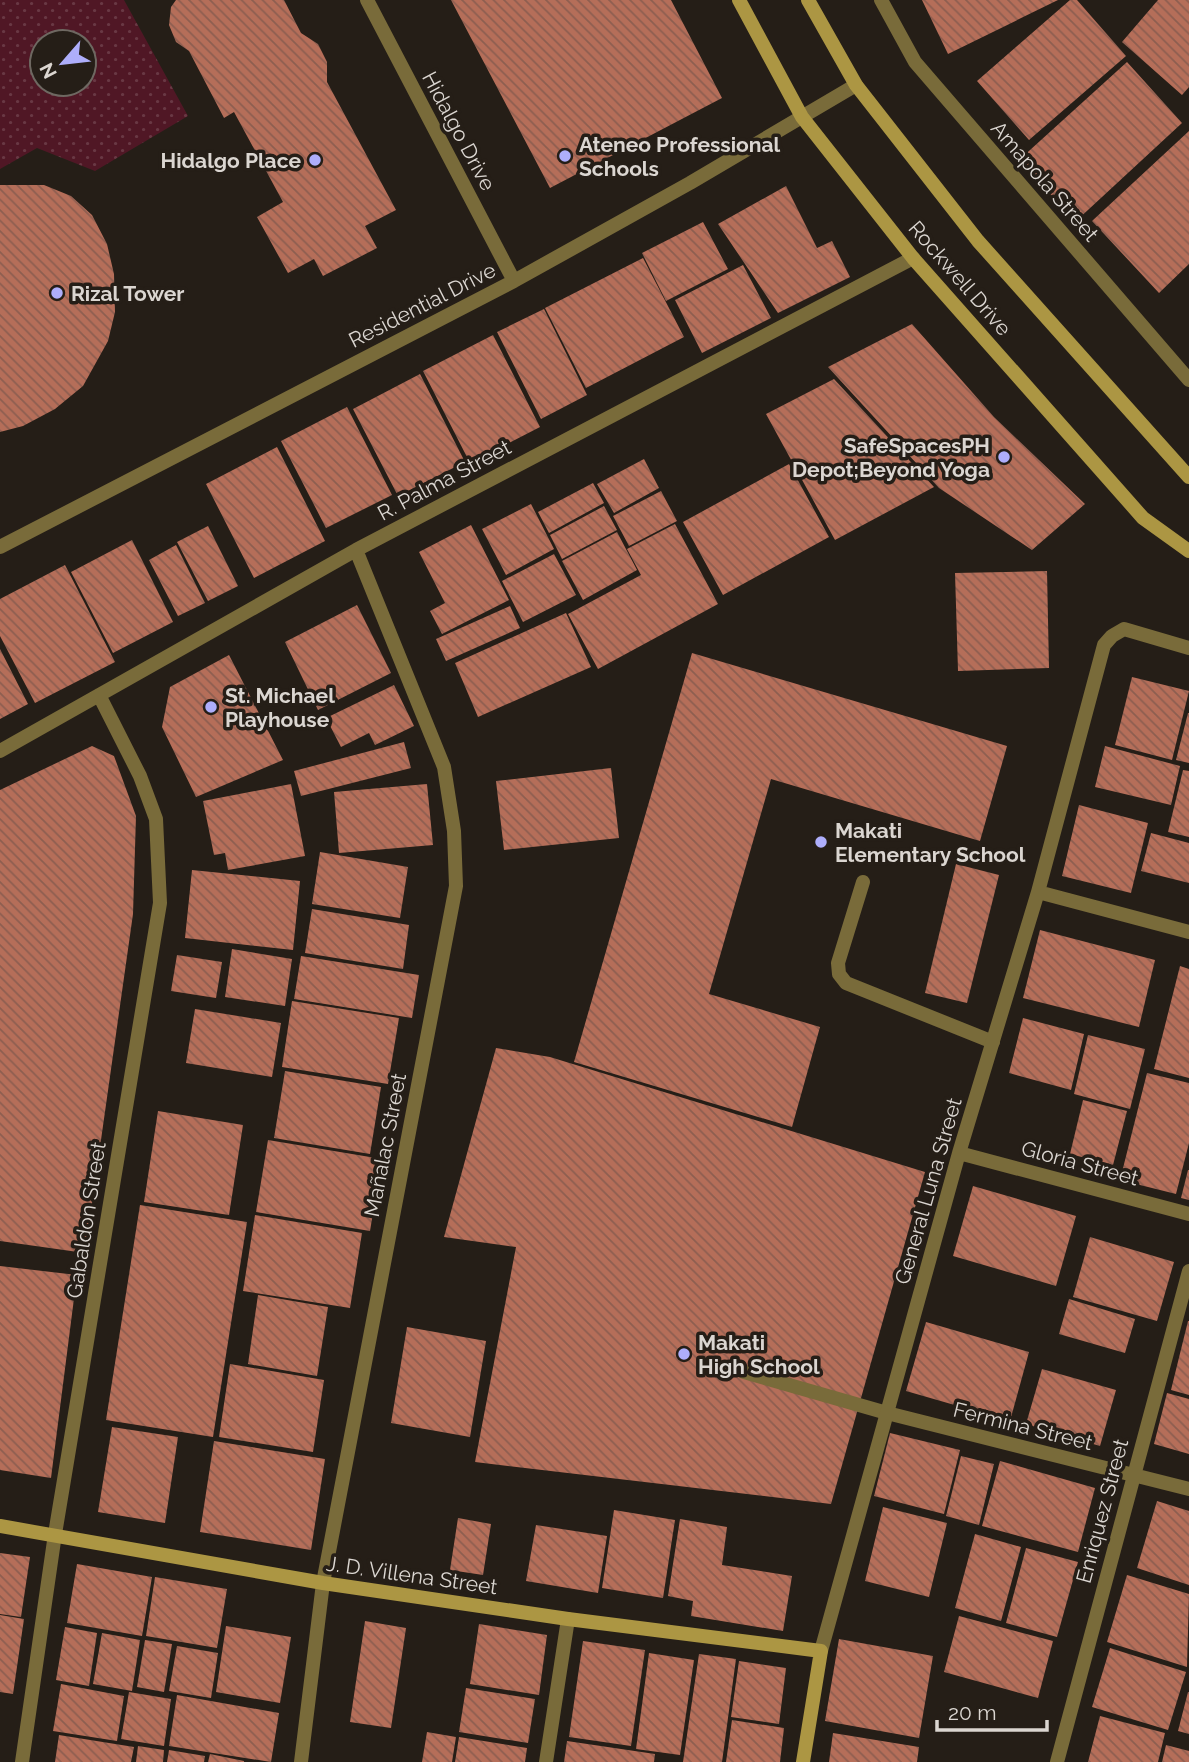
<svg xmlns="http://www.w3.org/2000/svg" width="1189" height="1762" font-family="Raleway,sans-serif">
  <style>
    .garden { fill: url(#garden-dots); fill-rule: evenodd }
    .building { fill: url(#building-back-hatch) }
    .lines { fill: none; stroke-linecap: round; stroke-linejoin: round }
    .lane { stroke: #796b3a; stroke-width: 14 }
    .street { stroke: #796b3a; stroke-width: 14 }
    .secondary { stroke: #ac9643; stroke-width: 14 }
    .poi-dot { fill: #aeaefb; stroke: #251e17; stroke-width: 2.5 }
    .labels { text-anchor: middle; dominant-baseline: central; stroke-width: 7; stroke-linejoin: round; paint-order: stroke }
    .street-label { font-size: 21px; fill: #dbd6d1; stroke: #251e17 }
    .poi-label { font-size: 21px; font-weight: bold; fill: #dbd6d1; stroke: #251e17; text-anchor: start }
  </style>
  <defs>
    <pattern id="garden-dots" width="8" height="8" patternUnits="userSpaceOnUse" patternTransform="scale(1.75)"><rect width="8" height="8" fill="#501725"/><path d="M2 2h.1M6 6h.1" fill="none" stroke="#693844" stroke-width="1.8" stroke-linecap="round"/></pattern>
    <pattern id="building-back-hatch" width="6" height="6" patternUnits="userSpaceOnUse" patternTransform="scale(1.75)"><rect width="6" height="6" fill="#b56e59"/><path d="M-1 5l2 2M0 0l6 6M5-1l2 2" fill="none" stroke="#8d5e50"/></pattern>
  </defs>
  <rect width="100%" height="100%" fill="#251e17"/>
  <path class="garden" d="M 0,0 L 124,0 L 188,116 L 95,171 L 37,148 L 0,169 ZM 42,42 L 84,42 L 84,84 L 42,84 Z"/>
  <path class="building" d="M 176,0 L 284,0 L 301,33 L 318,44 L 327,62 L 327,82 L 396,210 L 365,226 L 377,248 L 323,276 L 314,259 L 288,273 L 257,217 L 283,202 L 234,112 L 224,118 L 189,51 L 176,42 L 169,25 L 171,7 Z
    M 451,0 L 671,0 L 722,98 L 550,188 Z
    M 922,0 L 1058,0 L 948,54 Z
    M 1070,0 L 1077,0 L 1126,56 L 1029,140 L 977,81 Z
    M 1158,0 L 1189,0 L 1189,87 L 1182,95 L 1122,42 Z
    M 1127,62 L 1182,123 L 1075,222 L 1019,160 Z
    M 1189,131 L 1189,264 L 1159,293 L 1092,221 Z
    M 0,185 L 44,185 L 71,196 L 92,215 L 107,244 L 114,274 L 115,312 L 108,341 L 83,386 L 55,409 L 23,426 L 0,432 Z
    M 786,186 L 817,248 L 832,241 L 850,277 L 778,313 L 718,224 Z
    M 703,222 L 728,269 L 666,301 L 642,253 Z
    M 643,258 L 684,337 L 586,388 L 545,308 Z
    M 743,265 L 771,318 L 702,353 L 675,300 Z
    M 544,309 L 587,395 L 541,419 L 497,332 Z
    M 912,324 L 994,417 L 1085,504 L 1032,550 L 939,488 L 828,367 Z
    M 493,335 L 540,427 L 470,463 L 423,371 Z
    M 420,374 L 465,462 L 398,496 L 353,409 Z
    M 834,379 L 934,487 L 835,540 L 766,414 Z
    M 347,407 L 392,495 L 326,528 L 281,441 Z
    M 277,447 L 325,541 L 254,578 L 206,484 Z
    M 644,459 L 659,488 L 614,513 L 597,484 Z
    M 789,464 L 829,537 L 723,595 L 683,522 Z
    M 593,483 L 604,503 L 549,533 L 538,512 Z
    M 661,491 L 677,521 L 629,546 L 613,516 Z
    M 531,504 L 554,549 L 506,575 L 482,529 Z
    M 604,506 L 617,530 L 562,559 L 550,535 Z
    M 675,524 L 718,604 L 598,669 L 568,614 L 641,575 L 627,549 Z
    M 471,525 L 509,600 L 442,634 L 430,611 L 445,603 L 419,552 Z
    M 208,526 L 238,586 L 208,601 L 177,542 Z
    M 617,532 L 637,570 L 583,600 L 562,561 Z
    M 132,540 L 173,622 L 113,653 L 71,572 Z
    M 176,545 L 205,603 L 178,616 L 149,560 Z
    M 554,554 L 576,595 L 523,622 L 502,581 Z
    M 65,565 L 115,662 L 35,703 L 0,636 L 0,599 Z
    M 1047,571 L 1049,668 L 958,671 L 955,573 Z
    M 357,605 L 391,673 L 318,710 L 285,642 Z
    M 510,606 L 520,628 L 446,661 L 436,639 Z
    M 566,613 L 591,667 L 478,717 L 455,663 Z
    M 0,649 L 28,704 L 0,719 Z
    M 692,653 L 1007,746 L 980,841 L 771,779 L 709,994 L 820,1027 L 792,1127 L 574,1062 Z
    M 229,655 L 283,760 L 196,797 L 162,727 L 170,687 Z
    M 1132,677 L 1189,691 L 1172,760 L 1115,745 Z
    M 394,685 L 414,726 L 375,745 L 369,733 L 341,747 L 326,718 Z
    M 1188,713 L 1189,713 L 1189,763 L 1176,760 Z
    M 404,742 L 411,768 L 301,796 L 294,771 Z
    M 92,746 L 114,756 L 136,816 L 133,914 L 85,1253 L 0,1241 L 0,790 Z
    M 1105,746 L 1180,766 L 1171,805 L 1095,787 Z
    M 611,768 L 619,838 L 504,850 L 496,781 Z
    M 1183,770 L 1189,771 L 1189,837 L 1168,832 Z
    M 291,784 L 305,856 L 228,870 L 225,853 L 214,855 L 203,801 Z
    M 427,784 L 433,845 L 339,853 L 334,792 Z
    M 1079,805 L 1148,823 L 1131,893 L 1062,876 Z
    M 1151,833 L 1189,843 L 1189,883 L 1141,871 Z
    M 320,852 L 408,867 L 400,918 L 312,904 Z
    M 956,864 L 999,875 L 967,1003 L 925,993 Z
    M 192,870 L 300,881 L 293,950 L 185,938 Z
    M 312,909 L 409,925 L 403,969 L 305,953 Z
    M 1040,930 L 1155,960 L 1139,1027 L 1023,998 Z
    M 232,949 L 292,959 L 285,1006 L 225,997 Z
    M 177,955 L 222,962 L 216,998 L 171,991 Z
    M 301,956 L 419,975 L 412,1018 L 294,999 Z
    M 1180,966 L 1189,969 L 1189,1078 L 1154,1069 Z
    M 292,1001 L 399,1018 L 388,1084 L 282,1067 Z
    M 195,1009 L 281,1023 L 272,1077 L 186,1063 Z
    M 1023,1018 L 1084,1034 L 1071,1090 L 1009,1073 Z
    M 1088,1035 L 1145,1049 L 1130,1109 L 1074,1094 Z
    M 496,1048 L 550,1057 L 925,1172 L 831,1504 L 475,1462 L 516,1247 L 444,1237 Z
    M 285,1071 L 381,1087 L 370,1154 L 274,1138 Z
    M 1147,1073 L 1189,1083 L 1189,1143 L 1176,1194 L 1120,1180 Z
    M 1083,1100 L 1127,1111 L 1113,1165 L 1070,1154 Z
    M 158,1111 L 243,1125 L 229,1215 L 144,1202 Z
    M 268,1140 L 382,1159 L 370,1231 L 256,1212 Z
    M 1188,1170 L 1189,1170 L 1189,1200 L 1181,1198 Z
    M 973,1186 L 1076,1216 L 1056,1286 L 953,1256 Z
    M 140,1205 L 247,1222 L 213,1437 L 106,1420 Z
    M 255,1215 L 362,1233 L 350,1308 L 243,1291 Z
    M 1090,1237 L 1174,1262 L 1157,1321 L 1073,1297 Z
    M 0,1266 L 77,1275 L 51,1478 L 0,1470 Z
    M 258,1295 L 328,1307 L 317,1376 L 248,1364 Z
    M 1069,1299 L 1135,1319 L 1125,1353 L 1059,1334 Z
    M 1188,1321 L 1189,1321 L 1189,1395 L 1171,1390 Z
    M 926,1322 L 1029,1352 L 1010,1421 L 906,1391 Z
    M 407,1327 L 486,1341 L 470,1437 L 391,1423 Z
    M 230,1364 L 324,1380 L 313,1452 L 219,1437 Z
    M 1042,1369 L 1116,1390 L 1100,1446 L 1026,1424 Z
    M 1167,1393 L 1189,1399 L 1189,1454 L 1154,1444 Z
    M 112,1427 L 178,1437 L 165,1523 L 98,1512 Z
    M 890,1433 L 960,1450 L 944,1514 L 874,1496 Z
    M 214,1441 L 325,1459 L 311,1550 L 200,1532 Z
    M 961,1456 L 994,1464 L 979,1525 L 946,1516 Z
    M 1000,1461 L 1095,1488 L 1078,1552 L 982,1526 Z
    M 1157,1501 L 1189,1511 L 1189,1585 L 1137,1568 Z
    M 883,1507 L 947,1523 L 929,1597 L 865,1581 Z
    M 614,1510 L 675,1520 L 663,1598 L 602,1588 Z
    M 458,1518 L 491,1524 L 483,1575 L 450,1570 Z
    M 680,1519 L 727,1527 L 722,1565 L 792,1576 L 783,1631 L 691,1616 L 693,1601 L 668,1596 Z
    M 536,1525 L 607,1536 L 598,1593 L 526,1581 Z
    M 975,1534 L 1021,1547 L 1001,1621 L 955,1608 Z
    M 1026,1548 L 1078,1562 L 1057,1637 L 1006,1623 Z
    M 0,1553 L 30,1557 L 21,1617 L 0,1614 Z
    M 77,1564 L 152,1577 L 142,1636 L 67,1623 Z
    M 1127,1575 L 1189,1594 L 1187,1667 L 1107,1642 Z
    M 155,1577 L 227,1589 L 217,1648 L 146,1636 Z
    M 0,1615 L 24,1619 L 13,1694 L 0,1692 Z
    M 959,1616 L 1053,1641 L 1038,1698 L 944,1672 Z
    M 365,1621 L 406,1628 L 391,1728 L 350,1722 Z
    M 479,1624 L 547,1635 L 539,1695 L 470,1684 Z
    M 226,1626 L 291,1637 L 280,1703 L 216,1692 Z
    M 65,1627 L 97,1633 L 89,1686 L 56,1680 Z
    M 102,1633 L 140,1640 L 132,1691 L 93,1684 Z
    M 839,1639 L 933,1656 L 919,1738 L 825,1721 Z
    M 145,1640 L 172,1644 L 164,1692 L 137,1687 Z
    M 583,1641 L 645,1650 L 631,1746 L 569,1737 Z
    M 177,1646 L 218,1653 L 211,1698 L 169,1691 Z
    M 1110,1648 L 1186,1672 L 1168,1730 L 1092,1707 Z
    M 649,1653 L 694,1660 L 680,1755 L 636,1749 Z
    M 699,1654 L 736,1659 L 722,1762 L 683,1762 Z
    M 739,1661 L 786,1668 L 779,1724 L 731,1717 Z
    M 61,1684 L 124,1696 L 117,1741 L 53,1731 Z
    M 466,1688 L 535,1699 L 528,1743 L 459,1732 Z
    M 129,1692 L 171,1699 L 164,1746 L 121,1739 Z
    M 1188,1692 L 1189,1692 L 1189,1734 L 1178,1731 Z
    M 177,1695 L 279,1713 L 271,1762 L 169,1746 Z
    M 1100,1716 L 1165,1733 L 1158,1762 L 1088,1762 Z
    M 732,1720 L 784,1728 L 780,1762 L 726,1762 Z
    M 427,1732 L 456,1737 L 452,1762 L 422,1762 Z
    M 833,1733 L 919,1747 L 917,1762 L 829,1762 Z
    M 59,1735 L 134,1747 L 131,1762 L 55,1762 Z
    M 459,1737 L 527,1748 L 525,1762 L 455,1762 Z
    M 567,1741 L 655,1754 L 654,1762 L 564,1762 Z
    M 1166,1745 L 1189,1751 L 1189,1762 L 1162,1762 Z
    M 138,1746 L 164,1750 L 163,1762 L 136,1762 Z
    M 169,1750 L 205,1756 L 204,1762 L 167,1762 Z
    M 210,1754 L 244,1761 L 244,1762 L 208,1762 Z"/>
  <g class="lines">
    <path class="lane" d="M 863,882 L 838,963 L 839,974 L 846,983 L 993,1042
      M 744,1372 L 887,1413"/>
    <path class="street" d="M 367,0 L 514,281
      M 881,0 L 915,62 L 1189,380
      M 0,547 L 514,281 L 690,183 L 856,85
      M 0,751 L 356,550 L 913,258
      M 1038,892 L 1189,932
      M 959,1153 L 1189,1214
      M 887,1413 L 1189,1489
      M 821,1651 L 959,1153 L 1038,892 L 1104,645 L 1112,636 L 1124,629 L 1189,648
      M 22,1762 L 55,1534 L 160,903 L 156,819 L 140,776 L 99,695
      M 301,1762 L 323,1583 L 456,886 L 454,831 L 444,767 L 356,550
      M 546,1762 L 568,1619
      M 1057,1762 L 1189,1271"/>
    <path class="secondary" d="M 739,0 L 802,117 L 913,258 L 1143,518 L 1189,551
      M 808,0 L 856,85 L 978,241 L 1189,477
      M 0,1526 L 323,1583 L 568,1619 L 821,1651 L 803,1762"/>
  </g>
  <g class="poi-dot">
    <circle cx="565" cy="156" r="7"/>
    <circle cx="315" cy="160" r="7"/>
    <circle cx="57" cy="293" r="7"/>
    <circle cx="1004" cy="457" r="7"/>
    <circle cx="211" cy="707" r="7"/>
    <circle cx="821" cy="842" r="7"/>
    <circle cx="684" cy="1354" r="7"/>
  </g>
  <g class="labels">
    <g class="street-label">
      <text transform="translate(459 131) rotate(62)">Hidalgo Drive</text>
      <text transform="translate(1045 181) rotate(49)">Amapola Street</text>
      <text transform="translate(960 278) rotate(49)">Rockwell Drive</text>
      <text transform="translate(422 305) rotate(-27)">Residential Drive</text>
      <text transform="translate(444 480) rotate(-28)">R. Palma Street</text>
      <text transform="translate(385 1145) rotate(-79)">Mañalac Street</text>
      <text transform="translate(1080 1163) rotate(15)">Gloria Street</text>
      <text transform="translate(928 1191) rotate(-74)">General Luna Street</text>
      <text transform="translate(86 1220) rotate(-81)">Gabaldon Street</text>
      <text transform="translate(1023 1426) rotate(14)">Fermina Street</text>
      <text transform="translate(1102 1511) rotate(-75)">Enriquez Street</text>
      <text transform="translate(412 1575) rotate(8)">J. D. Villena Street</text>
    </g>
    <g class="poi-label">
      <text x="579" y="144">Ateneo Professional<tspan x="579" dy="24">Schools</tspan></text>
      <text x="301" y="160" text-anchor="end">Hidalgo Place</text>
      <text x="71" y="293">Rizal Tower</text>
      <text x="990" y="445" text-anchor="end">SafeSpacesPH<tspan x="990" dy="24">Depot;Beyond Yoga</tspan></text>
      <text x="225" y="695">St. Michael<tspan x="225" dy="24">Playhouse</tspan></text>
      <text x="835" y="830">Makati<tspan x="835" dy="24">Elementary School</tspan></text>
      <text x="698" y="1342">Makati<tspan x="698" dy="24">High School</tspan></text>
    </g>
  </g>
  <g transform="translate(63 63) rotate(242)"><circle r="33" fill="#251e17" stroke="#6e6861" stroke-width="2"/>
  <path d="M0-5L12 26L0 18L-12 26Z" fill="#aeaefb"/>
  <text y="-10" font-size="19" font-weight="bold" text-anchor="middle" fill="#dbd6d1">N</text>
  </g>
  <path d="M937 1720v10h110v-10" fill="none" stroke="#dbd6d1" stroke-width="3.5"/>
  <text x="948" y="1720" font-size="21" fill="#dbd6d1" stroke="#251e17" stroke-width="5" paint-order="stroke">20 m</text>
</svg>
